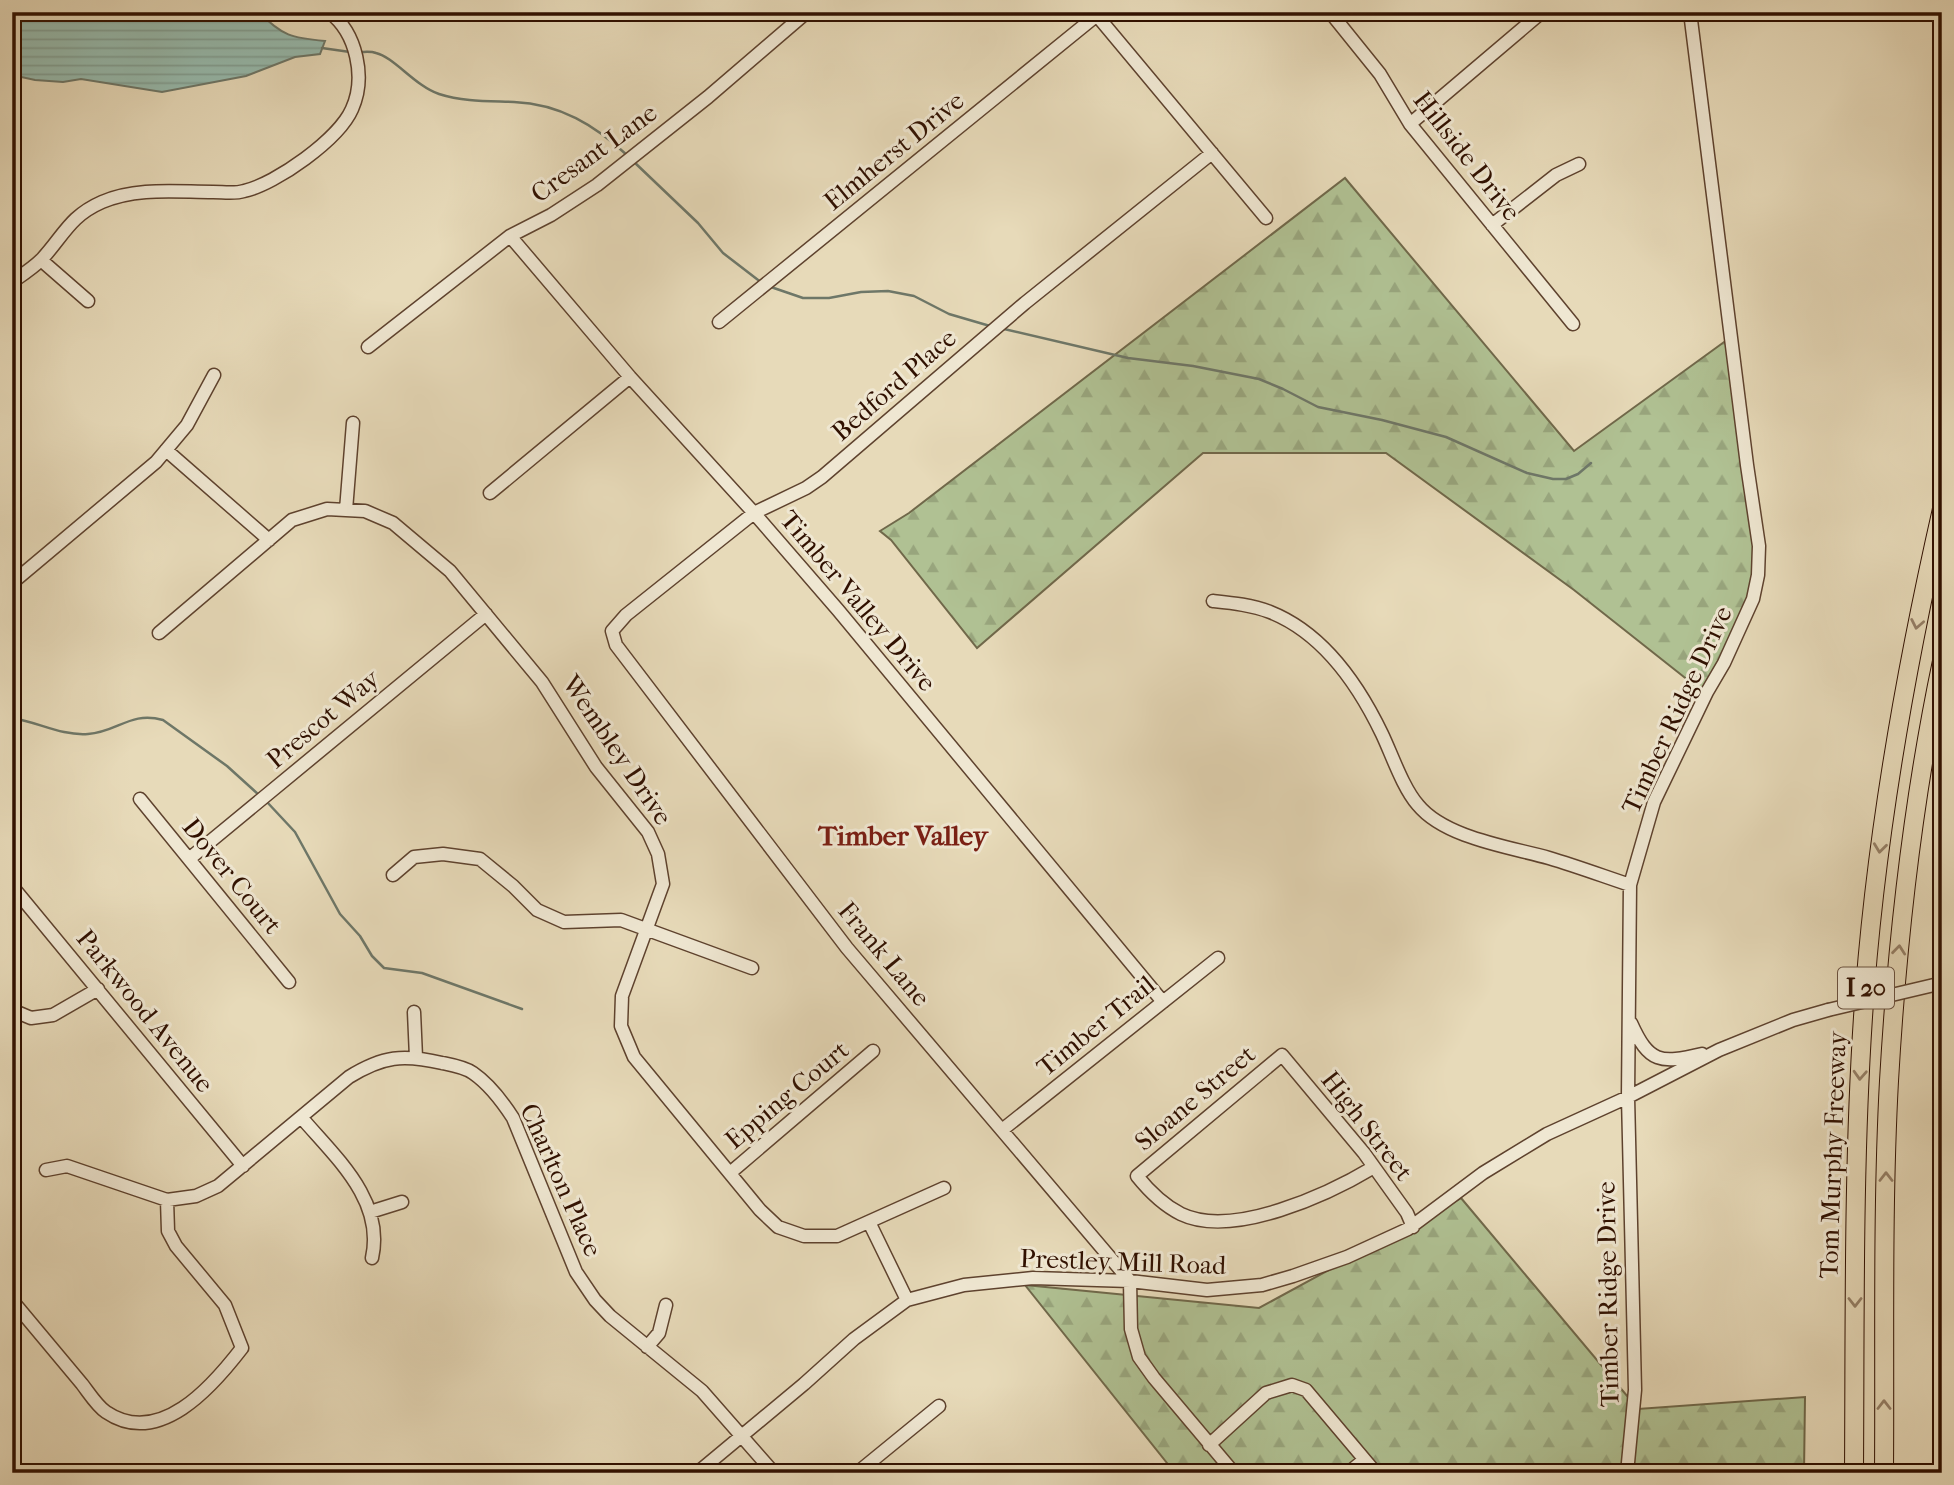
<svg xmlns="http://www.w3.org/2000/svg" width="1954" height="1485" font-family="'IM FELL French Canon',serif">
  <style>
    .forest { fill: url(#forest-firs); stroke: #70684a; stroke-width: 2 }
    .water { fill: url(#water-rules); stroke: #6e7768; stroke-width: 2 }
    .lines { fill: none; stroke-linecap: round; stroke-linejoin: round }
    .stream { stroke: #6e7768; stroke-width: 2.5 }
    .minor-casing { stroke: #5e422e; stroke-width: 15 }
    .highway-casing { stroke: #301000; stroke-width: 20 }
    .minor { stroke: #efe7d2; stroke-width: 12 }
    .highway { stroke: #e7dab9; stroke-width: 18 }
    .minor-bridge-casing { stroke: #5e422e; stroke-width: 15; stroke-linecap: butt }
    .minor-bridge { stroke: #efe7d2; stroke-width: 12 }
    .oneway { stroke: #957f66 }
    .labels { text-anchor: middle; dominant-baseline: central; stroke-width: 6; stroke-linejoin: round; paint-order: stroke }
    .shield { fill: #efe7d2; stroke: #69503f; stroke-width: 2 }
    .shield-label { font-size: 24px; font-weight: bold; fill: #301000 }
    .street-label { font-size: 26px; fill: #301000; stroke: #efe7d2 }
    .neighbourhood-label { font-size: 28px; font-weight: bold; fill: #7a1f14; stroke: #efe7d2 }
  </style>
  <defs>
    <pattern id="forest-firs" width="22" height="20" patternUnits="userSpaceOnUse" patternTransform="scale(1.75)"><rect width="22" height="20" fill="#b0c193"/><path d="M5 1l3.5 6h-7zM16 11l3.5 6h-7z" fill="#98a57d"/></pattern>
    <pattern id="water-rules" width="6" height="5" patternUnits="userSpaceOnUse" patternTransform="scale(1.75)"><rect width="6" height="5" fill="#97bbae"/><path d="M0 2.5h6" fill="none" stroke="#82a094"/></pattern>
  </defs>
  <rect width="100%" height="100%" fill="#e7dab9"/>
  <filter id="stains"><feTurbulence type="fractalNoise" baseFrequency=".00286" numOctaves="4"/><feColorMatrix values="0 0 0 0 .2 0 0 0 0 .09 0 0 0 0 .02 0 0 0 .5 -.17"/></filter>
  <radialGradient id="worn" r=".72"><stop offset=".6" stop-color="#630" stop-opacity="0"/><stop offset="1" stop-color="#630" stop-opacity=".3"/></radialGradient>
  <path class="forest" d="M 1345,178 L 1574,451 L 1731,337 L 1759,546 L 1753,599 L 1703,692 L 1574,590 L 1386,453 L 1203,453 L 977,648 L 891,540 L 880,531 L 909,513 Z
    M 1461,1198 L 1638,1409 L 1805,1397 L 1804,1473 L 1175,1473 L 1025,1285 L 1259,1308 Z"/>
  <path class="water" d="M 12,12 L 259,12 C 282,36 292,38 325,41 L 320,54 L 295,57 L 246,76 L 162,92 L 81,79 L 63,82 L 35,80 L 12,75 Z"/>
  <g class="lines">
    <path class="stream" d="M 322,48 L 350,52
      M 360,52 C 365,52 371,51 376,53 C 394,57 415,86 439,94 C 464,102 488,101 514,102 C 560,104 595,125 628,156
      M 633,161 L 698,223 L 723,253 L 762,283
      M 768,286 L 803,298 L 829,298 L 861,292 L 888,291 L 914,296 L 949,314 L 990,326
      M 1004,329 L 1128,358 L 1193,366 L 1259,379 L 1283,389 L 1318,407 L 1382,420 L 1446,437 L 1527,473 L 1553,479 L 1566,479 L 1578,474 L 1591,463
      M 12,718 C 38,722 61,736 88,734 C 118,732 130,711 163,720 L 227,766 L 259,795
      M 267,802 L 295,832 L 340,914 L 360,936 L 372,956 L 384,968 L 422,973 L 522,1009"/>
    <g class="minor-casing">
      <path id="minor" d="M 1094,12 L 1266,218
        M 1330,12 L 1380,74 L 1410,124 L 1573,324
        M 1410,124 L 1542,12
        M 1212,153 L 1025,303 L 822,477 L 806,488 L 754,513 L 626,615 L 612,631 L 616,645 L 847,948 L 1130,1281 L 1131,1329 L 1139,1357 L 1154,1378 L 1234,1473
        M 1492,225 L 1556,175 L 1579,164
        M 510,236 L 630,377 L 754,513 L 838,610 L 1163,1002
        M 41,260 L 88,301
        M 12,282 C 22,275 33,268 42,259 C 64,235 70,216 102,202 C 137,187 176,192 213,192 C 223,192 235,194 244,191 C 276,184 339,139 352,109 C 366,78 357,33 329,12
        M 719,322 L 1097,15
        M 368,347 L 510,236 L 551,215 L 597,185 L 708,97 L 807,12
        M 166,450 L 269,540
        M 490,493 L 630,377
        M 346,510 L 353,423
        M 12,583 L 156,462 L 187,425 L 214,375
        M 1213,601 C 1232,603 1252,605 1270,612 C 1323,633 1358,684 1382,734 C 1392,755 1403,788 1418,805 C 1445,838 1510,847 1549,858 C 1576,866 1603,876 1630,885
        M 159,633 L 292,520 L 327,509 L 365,511 L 393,523 L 450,571 L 542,682 L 596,767 L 648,832 L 658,854 L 663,884 L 622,996 L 621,1026 L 634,1057 L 760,1210 L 778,1227 L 804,1236 L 837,1236 L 944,1188
        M 140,799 L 289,982
        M 189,859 L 486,614
        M 393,875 L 414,857 L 443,854 L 480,859 L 513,886 L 537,910 L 564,922 L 621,920 L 752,968
        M 12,886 L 243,1166
        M 12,1010 L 31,1018 L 53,1015 L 98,989
        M 414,1012 L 416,1057
        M 1631,1023 C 1649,1063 1660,1064 1702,1054
        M 301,1117 C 335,1157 385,1200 372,1258
        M 1002,1130 L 1218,958
        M 1374,1167 C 1329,1194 1233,1239 1181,1214 C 1163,1205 1149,1191 1137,1176 L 1282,1055 L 1364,1153 L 1407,1213 L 1413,1227
        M 46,1170 L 67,1166 L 167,1200 L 196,1196 L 218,1186 L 349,1077 C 383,1056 403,1054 442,1063 C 452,1065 464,1067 473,1073 C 489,1084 502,1101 513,1118 L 576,1272 L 595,1300 L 610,1316 L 702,1391 L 774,1473
        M 730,1173 L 873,1051
        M 370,1212 L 402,1202
        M 869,1222 L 907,1300
        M 16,1305 C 38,1331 60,1358 82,1384 C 89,1393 97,1406 106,1412 C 159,1448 212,1387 242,1348 L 225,1305 L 176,1246 L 168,1231 L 167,1200
        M 647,1347 L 659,1333 L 666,1305
        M 1209,1445 L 1266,1393 L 1292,1385 L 1306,1390 L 1376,1473
        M 697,1473 L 804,1384 L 854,1339 L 907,1300 L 964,1285 L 1033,1278 L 1130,1281 L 1207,1290 L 1262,1285 L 1293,1276 L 1347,1257 L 1408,1229 L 1483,1173 L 1547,1134 L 1628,1097 L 1719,1050 L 1793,1020 L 1828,1010
        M 857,1473 L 939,1406
        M 1348,1473 L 1364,1460
        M 1627,1473 L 1635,1390 L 1628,1097 L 1630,885 L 1654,802 L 1707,692 L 1724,663 L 1753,599 L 1758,575 L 1759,546 L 1747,465 L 1690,12"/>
    </g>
    <g class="highway-casing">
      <path id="highway" d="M 1854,1473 C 1855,1321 1853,1169 1863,1017 C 1874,846 1904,676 1942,509
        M 1884,1473 C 1885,1342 1882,1211 1889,1081 C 1897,941 1913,799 1942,661"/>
    </g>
    <use href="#minor" class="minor"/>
    <use href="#highway" class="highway"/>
    <g class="minor-bridge-casing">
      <path id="minor-bridge" d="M 1828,1010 L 1934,985"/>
    </g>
    <use href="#minor-bridge" class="minor-bridge"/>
  </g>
  <defs><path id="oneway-chevron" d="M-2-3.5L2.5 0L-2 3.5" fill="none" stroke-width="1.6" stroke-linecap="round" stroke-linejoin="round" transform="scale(1.75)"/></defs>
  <g class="oneway">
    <use href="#oneway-chevron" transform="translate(1917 624) rotate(101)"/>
    <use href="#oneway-chevron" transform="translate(1880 848) rotate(97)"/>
    <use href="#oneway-chevron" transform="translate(1899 950) rotate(-84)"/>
    <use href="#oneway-chevron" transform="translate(1860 1075) rotate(93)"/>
    <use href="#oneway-chevron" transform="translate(1886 1177) rotate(-90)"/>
    <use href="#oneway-chevron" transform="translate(1855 1302) rotate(90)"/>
    <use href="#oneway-chevron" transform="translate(1884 1405) rotate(-90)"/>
  </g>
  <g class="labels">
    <rect class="shield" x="1838" y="967.5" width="56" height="41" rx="5"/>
    <g class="shield-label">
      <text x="1866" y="988">I 20</text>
    </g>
    <g class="street-label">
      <text transform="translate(894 151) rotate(-39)">Elmherst Drive</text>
      <text transform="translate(594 153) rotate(-36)">Cresant Lane</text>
      <text transform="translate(1467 156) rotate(52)">Hillside Drive</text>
      <text transform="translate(894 385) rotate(-41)">Bedford Place</text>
      <text transform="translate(858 601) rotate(50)">Timber Valley Drive</text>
      <text transform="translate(1677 710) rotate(-65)">Timber Ridge Drive</text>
      <text transform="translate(323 719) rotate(-40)">Prescot Way</text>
      <text transform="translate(617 750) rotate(56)">Wembley Drive</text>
      <text transform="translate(232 876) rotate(51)">Dover Court</text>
      <text transform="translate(884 954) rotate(50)">Frank Lane</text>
      <text transform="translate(145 1011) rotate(51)">Parkwood Avenue</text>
      <text transform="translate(1096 1026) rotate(-39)">Timber Trail</text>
      <text transform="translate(787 1095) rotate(-40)">Epping Court</text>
      <text transform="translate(1195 1098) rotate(-40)">Sloane Street</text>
      <text transform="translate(1367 1126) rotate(52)">High Street</text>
      <text transform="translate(1833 1155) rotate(-88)">Tom Murphy Freeway</text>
      <text transform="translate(561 1180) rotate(66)">Charlton Place</text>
      <text transform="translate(1123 1262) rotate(2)">Prestley Mill Road</text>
      <text transform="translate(1608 1294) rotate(-91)">Timber Ridge Drive</text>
    </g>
    <g class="neighbourhood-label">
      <text x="903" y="835">Timber Valley</text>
    </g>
  </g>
  <rect width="1954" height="1485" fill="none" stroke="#e7dab9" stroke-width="42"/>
  <rect x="14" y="14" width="1926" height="1457" fill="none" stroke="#301000" stroke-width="3.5"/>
  <rect x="21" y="21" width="1912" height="1443" fill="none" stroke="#301000" stroke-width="2"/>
  <rect width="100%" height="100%" filter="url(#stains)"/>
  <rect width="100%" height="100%" fill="url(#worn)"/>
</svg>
